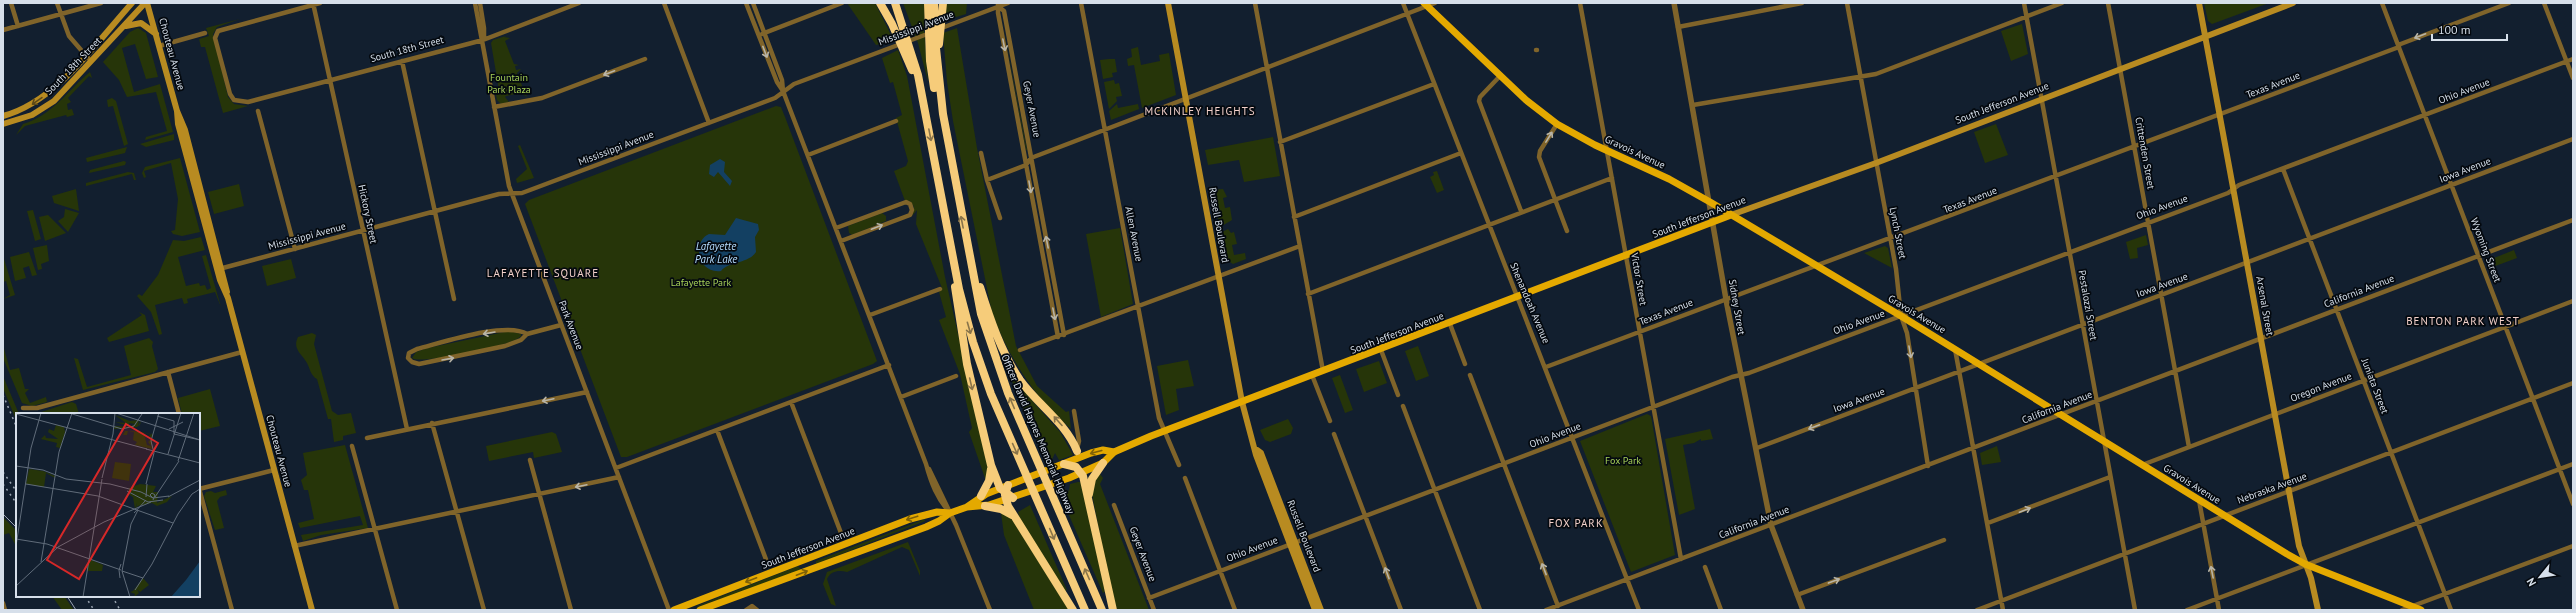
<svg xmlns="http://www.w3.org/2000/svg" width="2576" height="613" font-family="'PT Sans',sans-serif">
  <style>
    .green { fill: #263509 }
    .water { fill: #134062 }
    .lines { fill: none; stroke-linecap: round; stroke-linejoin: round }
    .minor { stroke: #80642a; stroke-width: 4.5 }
    .tertiary { stroke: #80642a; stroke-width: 5.5 }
    .secondary { stroke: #b88b21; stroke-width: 6 }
    .primary { stroke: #e4a900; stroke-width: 7 }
    .motorway { stroke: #f6cc7a; stroke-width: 8 }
    .tram { stroke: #99a3b0; stroke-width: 1 }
    .rail { stroke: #99a3b0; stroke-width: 1.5; stroke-dasharray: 2 4; stroke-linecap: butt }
    .oneway { stroke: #b8b4a7 }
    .oneway2 { stroke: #5e4a18 }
    .oneway3 { stroke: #89744a }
    .oneway4 { stroke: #7f6107 }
    .labels { text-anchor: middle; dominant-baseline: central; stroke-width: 3.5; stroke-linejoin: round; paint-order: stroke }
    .street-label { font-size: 10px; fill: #d6dfea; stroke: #04090f }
    .park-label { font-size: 10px; fill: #a6d058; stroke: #04090f }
    .neighbourhood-label { font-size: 11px; letter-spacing: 1px; fill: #f3d1cb; stroke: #04090f }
    .water-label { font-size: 11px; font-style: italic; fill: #b4dbfd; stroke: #04090f }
    .inset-road { fill: none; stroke: #606c7a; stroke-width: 1 }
    .view { fill: #d62828; fill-opacity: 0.15; stroke: #d62828; stroke-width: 2 }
    .inset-edge { fill: none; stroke: #d6dfea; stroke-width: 2 }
  </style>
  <rect width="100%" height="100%" fill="#121f2f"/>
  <path class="green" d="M 847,3 L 875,3 L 894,41 L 876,45 Z
    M 903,3 L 925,3 L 924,29 L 928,82 L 918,43 Z
    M 946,3 L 967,3 L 966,14 L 953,18 L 944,17 Z
    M 2204,3 L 2269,3 L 2212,24 L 2208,21 Z
    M 1001,15 L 1027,150 L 1026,150 Z
    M 240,19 L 217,27 L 213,34 L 228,97 L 234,104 L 248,106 L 223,113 L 205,47 L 201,47 L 199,39 L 209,36 L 206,28 Z
    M 2022,24 L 2028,54 L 2011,61 L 2001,31 Z
    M 138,28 L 146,33 L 158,77 L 146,79 L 135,44 L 122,48 L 134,92 L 160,84 L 173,132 L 145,140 L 146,137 L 167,131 L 156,92 L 127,97 L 119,80 L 103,62 L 130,32 Z
    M 957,28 L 977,148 L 1016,346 L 1037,386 L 1066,412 L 1069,411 L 1071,429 C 1034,397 1009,358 992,313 L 953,121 L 947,82 L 943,33 Z
    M 509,35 L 504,37 L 510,38 L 505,41 L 514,64 L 519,65 L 515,66 L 516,70 L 521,69 L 517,73 L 525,93 L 531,93 L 526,94 L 527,97 L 521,93 L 506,96 L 505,97 L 509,102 L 501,104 L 497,100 L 495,90 L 499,90 L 491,43 L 493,40 Z
    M 1138,47 L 1141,65 L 1160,61 L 1159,55 L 1169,53 L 1176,95 L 1142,108 L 1134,65 L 1128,66 L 1127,59 L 1132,57 L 1131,49 Z
    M 898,50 L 907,76 L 945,277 L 988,465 L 986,481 L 969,432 L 972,428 L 960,374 L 939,320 L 946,317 L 939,292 L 942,288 L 916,224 L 917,210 L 912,216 L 914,207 L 910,201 L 905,201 L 894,171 L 906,166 L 908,161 L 896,118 L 902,115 L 893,82 L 890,83 L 882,58 Z
    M 1109,59 L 1115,59 L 1117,72 L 1112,73 L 1113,77 L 1103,79 L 1100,60 Z
    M 90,72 L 92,78 L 89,76 L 68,98 L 71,102 L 67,104 L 68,110 L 72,109 L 74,115 L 67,117 L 66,115 L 25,126 L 16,135 L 23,124 C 53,115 67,91 90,72 Z
    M 1114,80 L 1115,84 L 1119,83 L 1122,96 L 1116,97 L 1117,101 L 1109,109 L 1104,82 Z
    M 112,98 L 116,101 L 128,144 L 124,146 L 113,106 L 108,107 L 107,100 Z
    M 1117,104 L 1118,108 L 1138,104 L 1139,109 L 1111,120 L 1109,111 Z
    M 776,106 L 781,107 L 785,117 L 877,361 L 873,364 L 627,457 L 621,457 L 525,204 L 529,200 Z
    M 1996,124 L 2008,155 L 1985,163 L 1974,132 Z
    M 174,134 L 174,140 L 146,147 L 140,144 Z
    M 1273,137 L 1280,176 L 1244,182 L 1239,160 L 1208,165 L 1205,150 Z
    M 520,145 L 534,178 L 517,183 L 516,179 L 527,169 L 518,146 Z
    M 127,147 L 125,153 L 87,162 L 86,158 Z
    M 180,158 L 200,232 L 182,236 L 173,234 L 171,231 L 175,230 L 178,199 L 171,163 L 144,171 L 146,177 L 144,178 L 142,173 L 145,167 Z
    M 124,161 L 126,162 L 125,165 L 89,173 L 90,170 Z
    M 1437,171 L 1444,190 L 1437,193 L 1430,177 L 1434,175 L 1433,172 Z
    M 128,172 L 134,173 L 136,180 L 134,180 L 132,174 L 86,186 L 86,183 Z
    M 239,184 L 244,206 L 214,214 L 208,192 Z
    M 76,189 L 79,211 L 54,203 L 52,196 Z
    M 1223,189 L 1227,197 L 1223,198 L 1225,208 L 1230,207 L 1232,220 L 1222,226 L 1219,223 L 1212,190 Z
    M 65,209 L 79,213 L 68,232 L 58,221 L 64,217 Z
    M 33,210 L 41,239 L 35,241 L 27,211 Z
    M 882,213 L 886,216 L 886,221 L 852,235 L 849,233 L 848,226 Z
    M 48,215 L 66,233 L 45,241 L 39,217 Z
    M 1120,228 L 1133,304 L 1101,317 L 1086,234 Z
    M 1228,229 L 1231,233 L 1234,232 L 1237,244 L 1232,245 L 1234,255 L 1245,253 L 1246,259 L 1233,264 L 1225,259 L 1220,233 Z
    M 2146,235 L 2148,245 L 2137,248 L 2138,258 L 2130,259 L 2126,242 Z
    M 201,237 L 205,250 L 178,257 L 186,286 L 199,283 L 200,286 L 205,285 L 207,290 L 211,288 L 202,256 L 206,255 L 221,307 L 215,292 L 187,299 L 188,303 L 184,304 L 182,298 L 155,305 L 162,334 L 159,335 L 151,312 L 137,296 L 139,294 L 142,296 L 158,275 L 173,240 L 184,241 Z
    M 47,245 L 49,261 L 41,264 L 42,269 L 38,270 L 33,248 Z
    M 1885,246 L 1888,248 L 1892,268 L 1864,253 Z
    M 2514,250 L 2517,258 L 2490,268 L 2489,260 Z
    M 29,252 L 37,275 L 32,276 L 29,266 L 23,268 L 26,278 L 15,281 L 10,257 Z
    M 4,259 L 15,295 L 3,299 L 10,295 L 6,281 L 3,282 Z
    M 291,259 L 296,278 L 267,286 L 262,266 Z
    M 139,312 L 145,315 L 149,331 L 109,342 L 107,338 L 142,315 Z
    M 509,331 L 521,334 L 521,336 C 514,346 420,365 412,358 L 416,352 L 428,348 Z
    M 312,333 L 316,335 L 314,344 L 332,411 L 338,415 L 351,413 L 356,433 L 343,436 L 343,440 L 334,442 L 331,419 L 328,419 L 317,379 C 311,376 310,369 307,363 C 302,354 292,349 298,337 Z
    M 149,338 L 153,342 L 152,346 L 158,369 L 155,372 L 83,390 L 74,358 L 78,359 L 87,387 L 131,375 L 124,346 Z
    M 3,345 L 10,370 L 19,368 L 25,389 L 29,389 L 25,393 L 30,403 L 46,397 L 47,402 L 32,406 L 22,403 L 3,358 Z
    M 1418,346 L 1429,376 L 1416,381 L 1405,351 Z
    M 1188,360 L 1194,386 L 1176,389 L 1179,410 L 1166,415 L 1157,366 Z
    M 1379,361 L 1387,383 L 1364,392 L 1356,369 Z
    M 1009,366 L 1027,395 L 1060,432 L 1073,455 L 1059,460 L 1055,453 L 1051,462 L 1047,464 L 1006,367 Z
    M 1340,375 L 1353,410 L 1345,413 L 1332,378 Z
    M 3,376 L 19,414 L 17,422 L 3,388 Z
    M 210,389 L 220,426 L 199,431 L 199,414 L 182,414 L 178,398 Z
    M 72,402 L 76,404 L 79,414 L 35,414 Z
    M 1647,414 L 1651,416 L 1675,555 L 1631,572 L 1580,441 Z
    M 1288,419 L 1293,428 L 1291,434 L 1270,442 L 1265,440 L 1260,430 Z
    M 1710,429 L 1713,439 L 1701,441 L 1701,439 L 1694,443 L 1683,445 L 1695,509 L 1679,515 L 1665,439 Z
    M 552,432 L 556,434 L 562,452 L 534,458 L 533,452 L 489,461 L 486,446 Z
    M 345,445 L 368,528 L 321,535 L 303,541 L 301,535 L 363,525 L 360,516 L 300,528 L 298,523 L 314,519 L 308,490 L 304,490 L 301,480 L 307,475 L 303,453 Z
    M 1997,446 L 2001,462 L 1982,465 L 1980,453 Z
    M 1100,474 L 1103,478 L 1100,484 L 1149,610 L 1117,610 L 1109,581 L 1092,494 L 1095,481 Z
    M 1078,482 L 1082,482 L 1105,592 L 1103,593 L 1058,490 L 1062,488 L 1069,491 L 1070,484 Z
    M 226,490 L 227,495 L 220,497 L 217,501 L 224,528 L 215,530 L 204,496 L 206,492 L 211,491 L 215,493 Z
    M 1030,505 L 1067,590 L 1065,591 L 1021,523 L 1018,512 Z
    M 1001,513 L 1010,516 L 1070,610 L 1034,610 L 1004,535 Z
    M 3,517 L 17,531 L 17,548 L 9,533 L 3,535 Z
    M 925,519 L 925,521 L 816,564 L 816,561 Z
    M 908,542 L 920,571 L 920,576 L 909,550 L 902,547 L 847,572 C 840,570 831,570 827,579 L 836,606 L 831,604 L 823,584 L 827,572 Z
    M 798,566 L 801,570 L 697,607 L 697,606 Z
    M 52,596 L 64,596 L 74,610 L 62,610 Z"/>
  <path class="water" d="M 720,159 L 725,162 L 724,172 L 732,181 L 730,186 L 718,172 L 714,177 L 709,174 L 710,165 Z
    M 736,218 L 758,224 L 759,230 L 755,237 L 756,252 C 748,264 729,261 721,271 C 697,274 692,241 709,234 L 725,235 Z"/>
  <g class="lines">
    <path class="minor" d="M 11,3 L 18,26
      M 57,3 L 69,36 L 88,58
      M 313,3 L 407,429
      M 320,3 L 218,31 L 215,38 L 230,94 L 234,100 L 248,102 L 483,40 L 579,3
      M 475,3 L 509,186 L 669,610
      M 480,3 L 484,28 L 484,38
      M 664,3 L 709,123
      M 746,3 L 777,82 L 783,91
      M 753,3 L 782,80 L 783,91 L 926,464 C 931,483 937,498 950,513
      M 998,3 L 998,13 L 1058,337
      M 1081,3 L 1159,418 L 1179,465
      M 1255,3 L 1323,371
      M 1403,3 L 1639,610
      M 1580,3 L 1681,559
      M 1847,3 L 1896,269 L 1901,316 L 1907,333 L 1928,466
      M 2024,3 L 2135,610
      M 2108,3 L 2189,447
      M 2382,3 L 2573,504
      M 2544,3 L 2573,78
      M 999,7 L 1004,11 L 1064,335
      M 1678,27 L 1802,3
      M 939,29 L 1008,3
      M 3,30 L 101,3
      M 762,34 L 842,3
      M 2398,45 L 2509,3
      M 159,46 L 205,33
      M 1536,50 L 1537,50
      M 402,61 L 454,299
      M 1500,76 L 1480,97 L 1479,101 L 1521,211
      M 1693,105 L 1876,74 L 2062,3
      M 494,107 L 542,98 L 645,59
      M 258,111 L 295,249
      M 1557,124 L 1540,151 L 1539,157 L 1567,231
      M 1280,142 L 1434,84
      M 981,153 L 987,180 L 1000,218
      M 808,155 L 896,121
      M 2283,169 L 2451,610
      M 987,180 L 1026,165 L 1031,158 L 1435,3
      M 1294,217 L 1461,153
      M 836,228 L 906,202 L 910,204 L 912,210 L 910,215 L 841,241
      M 219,269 L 499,194 L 522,193 L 775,98 L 794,84 L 930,33
      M 1308,294 L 1612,178
      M 870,315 L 940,289
      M 1450,324 L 1465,364
      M 527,334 C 506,321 441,343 417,349 L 409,353 L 408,358 L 412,362 L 419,364 L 505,346 L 521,340 L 527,334 L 561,325
      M 1955,349 L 2003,610
      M 1020,350 L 1300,246
      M 1381,350 L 1398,395
      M 1546,367 L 2399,47
      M 168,372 L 179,414
      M 1312,375 L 1330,421
      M 1470,375 L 1558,606
      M 901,397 L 956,376
      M 791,402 L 841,533
      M 1403,406 L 1480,610
      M 23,408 L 37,408 L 242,352
      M 1074,411 L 1079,441 L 1077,449
      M 432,423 L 484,610
      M 717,430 L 767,562
      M 1334,434 L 1401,610
      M 367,438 L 587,392
      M 352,446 L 397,610
      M 1757,448 L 2573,139
      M 530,460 L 571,610
      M 2142,465 L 2573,301
      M 616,468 L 889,365
      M 929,469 L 956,525 L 990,610
      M 1185,478 L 1235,610
      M 199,488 L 232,610
      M 199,489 L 274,470
      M 2199,500 L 2219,610
      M 1114,505 L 1154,610
      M 1988,523 L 2110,477
      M 294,546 L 619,477
      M 1705,567 L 1721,610
      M 1797,595 L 1944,540
      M 1149,598 L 1732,377 L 1749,373 L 2228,193 L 2239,185 L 2573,59
      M 3,603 L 5,610
      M 746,610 L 752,606 L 757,610
      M 1546,610 L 2573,220
      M 1977,610 L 2573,383
      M 2187,610 L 2573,464
      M 2402,610 L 2573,546"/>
    <path class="tertiary" d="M 1674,3 L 1727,305 L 1771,525 L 1803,610"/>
    <path class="secondary" d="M 147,3 L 177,111 L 185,130 L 227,292
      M 1168,3 L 1242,402 L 1256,455 L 1315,610
      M 2199,3 L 2299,546 L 2311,578 L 2318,610
      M 126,26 L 141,23 L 156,34
      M 177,111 L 178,124 L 220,280 L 228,298 L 312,610
      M 3,116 C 56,102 96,43 132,3
      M 3,124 L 32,115 L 54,101 L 145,3
      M 1731,215 L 1876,163 L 2293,3
      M 1257,450 L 1261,453 L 1321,610"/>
    <path class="primary" d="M 1424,3 L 1526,100 L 1557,124 L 1595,145 L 1669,179 L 1710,202 L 1901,316 L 2287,554 L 2305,564 L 2421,610
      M 967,507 L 986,494 L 1091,453 L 1103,450 L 1114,452
      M 674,610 L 910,519 L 937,512 L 950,513
      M 700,610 L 926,527 L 939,521 L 950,513 L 967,507 L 989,505 L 1069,478 L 1103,463 L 1114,452 L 1151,436 L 1731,215"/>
    <path class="motorway" d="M 880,3 L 892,24 L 912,70
      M 895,3 L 918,75 L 959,289 L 973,342 L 991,394 L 1085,610
      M 928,3 L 930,61 L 934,88
      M 934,3 L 935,39 L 943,114 L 981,314 L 1008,393 L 1102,610
      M 939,44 L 943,3
      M 955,287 L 967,364 L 991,465 L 1000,488 L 1013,498
      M 980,287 C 990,319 1001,352 1020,380 C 1038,405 1065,422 1077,451
      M 1064,464 L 1076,467 L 1083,476 L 1113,610
      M 1008,485 L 1005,495 L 1008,506 L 1073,610
      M 1089,494 L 1092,479 L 1103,463
      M 981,496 L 989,481 L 991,469
      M 985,506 L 1001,509 L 1012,515"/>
    <path class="tram" d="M 3,514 L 17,528
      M 67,596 L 76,610"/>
    <path class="rail" d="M 3,395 L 17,428
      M 3,472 L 17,492
      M 3,484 L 17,504
      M 85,596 L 94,610
      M 112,596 L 120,610"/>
  </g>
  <defs><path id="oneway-shaft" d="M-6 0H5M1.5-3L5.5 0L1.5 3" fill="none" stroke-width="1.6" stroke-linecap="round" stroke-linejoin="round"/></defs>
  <g class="oneway">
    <use href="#oneway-shaft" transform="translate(2420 36) rotate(159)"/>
    <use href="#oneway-shaft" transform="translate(1004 45) rotate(79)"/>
    <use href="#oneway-shaft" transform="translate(765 52) rotate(69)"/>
    <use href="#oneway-shaft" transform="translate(609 73) rotate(159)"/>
    <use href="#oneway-shaft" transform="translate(1549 137) rotate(-58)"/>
    <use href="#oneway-shaft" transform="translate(1030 187) rotate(80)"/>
    <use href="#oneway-shaft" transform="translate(877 227) rotate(-21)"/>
    <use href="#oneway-shaft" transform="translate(1047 242) rotate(-101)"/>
    <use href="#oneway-shaft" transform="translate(1054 314) rotate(79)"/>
    <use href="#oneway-shaft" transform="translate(489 333) rotate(170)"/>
    <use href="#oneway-shaft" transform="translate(1910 352) rotate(80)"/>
    <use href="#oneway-shaft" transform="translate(448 359) rotate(-10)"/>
    <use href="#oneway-shaft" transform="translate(548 400) rotate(168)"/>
    <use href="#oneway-shaft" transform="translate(1814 427) rotate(159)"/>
    <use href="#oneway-shaft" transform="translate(581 486) rotate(168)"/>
    <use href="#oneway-shaft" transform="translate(2025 510) rotate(-21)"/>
    <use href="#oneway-shaft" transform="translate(1544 569) rotate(-111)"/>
    <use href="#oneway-shaft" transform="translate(2212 572) rotate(-101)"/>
    <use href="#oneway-shaft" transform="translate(1387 573) rotate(-110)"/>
    <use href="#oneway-shaft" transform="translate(1834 581) rotate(-20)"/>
  </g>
  <use class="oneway2" href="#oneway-shaft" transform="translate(37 101) rotate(145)"/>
  <g class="oneway3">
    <use href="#oneway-shaft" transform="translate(930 135) rotate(79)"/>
    <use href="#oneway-shaft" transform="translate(962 222) rotate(-101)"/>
    <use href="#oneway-shaft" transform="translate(969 328) rotate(74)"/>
    <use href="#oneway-shaft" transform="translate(971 384) rotate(77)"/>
    <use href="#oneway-shaft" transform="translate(1012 403) rotate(-113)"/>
    <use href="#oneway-shaft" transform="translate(1058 421) rotate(-132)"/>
    <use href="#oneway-shaft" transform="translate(1015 449) rotate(66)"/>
    <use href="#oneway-shaft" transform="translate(1052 534) rotate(67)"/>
    <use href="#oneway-shaft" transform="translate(1087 574) rotate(-114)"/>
  </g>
  <g class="oneway4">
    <use href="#oneway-shaft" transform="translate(1096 452) rotate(165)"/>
    <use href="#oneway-shaft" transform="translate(912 518) rotate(162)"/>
    <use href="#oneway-shaft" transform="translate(802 573) rotate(-21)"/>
    <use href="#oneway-shaft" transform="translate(751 580) rotate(159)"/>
  </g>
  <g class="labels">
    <g class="street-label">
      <text transform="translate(916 28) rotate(-21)">Mississippi Avenue</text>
      <text transform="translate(407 49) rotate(-15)">South 18th Street</text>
      <text transform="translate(172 54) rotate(75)">Chouteau Avenue</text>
      <text transform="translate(73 66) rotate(-46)">South 18th Street</text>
      <text transform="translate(2273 85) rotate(-21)">Texas Avenue</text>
      <text transform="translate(2464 91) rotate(-21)">Ohio Avenue</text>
      <text transform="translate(2002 103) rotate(-21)">South Jefferson Avenue</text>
      <text transform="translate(1032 109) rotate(79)">Geyer Avenue</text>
      <text transform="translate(616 148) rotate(-21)">Mississippi Avenue</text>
      <text transform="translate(1635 152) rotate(25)">Gravois Avenue</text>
      <text transform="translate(2145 153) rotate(80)">Crittenden Street</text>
      <text transform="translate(2465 170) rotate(-21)">Iowa Avenue</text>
      <text transform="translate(1970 200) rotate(-21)">Texas Avenue</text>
      <text transform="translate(2162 207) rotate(-20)">Ohio Avenue</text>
      <text transform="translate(368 214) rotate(78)">Hickory Street</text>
      <text transform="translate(1699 217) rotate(-21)">South Jefferson Avenue</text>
      <text transform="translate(1219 225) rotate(80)">Russell Boulevard</text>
      <text transform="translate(1898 233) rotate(79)">Lynch Street</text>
      <text transform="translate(1134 234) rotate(79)">Allen Avenue</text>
      <text transform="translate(307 236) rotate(-15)">Mississippi Avenue</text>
      <text transform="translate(2486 250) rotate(69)">Wyoming Street</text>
      <text transform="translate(1639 279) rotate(80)">Victor Street</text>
      <text transform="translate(2162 285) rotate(-20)">Iowa Avenue</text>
      <text transform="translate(2359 291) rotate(-21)">California Avenue</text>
      <text transform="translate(1530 303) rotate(67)">Shenandoah Avenue</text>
      <text transform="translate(2088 305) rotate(80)">Pestalozzi Street</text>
      <text transform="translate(2265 306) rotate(80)">Arsenal Street</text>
      <text transform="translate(1737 307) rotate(80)">Sidney Street</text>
      <text transform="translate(1666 312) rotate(-21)">Texas Avenue</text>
      <text transform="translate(1917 314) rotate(31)">Gravois Avenue</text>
      <text transform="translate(1859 322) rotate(-20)">Ohio Avenue</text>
      <text transform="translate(571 325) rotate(69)">Park Avenue</text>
      <text transform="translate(1397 333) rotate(-21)">South Jefferson Avenue</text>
      <text transform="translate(2375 386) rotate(69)">Juniata Street</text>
      <text transform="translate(2321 387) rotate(-21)">Oregon Avenue</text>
      <text transform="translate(1859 400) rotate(-20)">Iowa Avenue</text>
      <text transform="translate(2057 407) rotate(-21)">California Avenue</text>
      <text transform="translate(1038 434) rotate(67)">Officer David Haynes Memorial Highway</text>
      <text transform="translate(1555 435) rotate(-21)">Ohio Avenue</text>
      <text transform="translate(279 451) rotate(75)">Chouteau Avenue</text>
      <text transform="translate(2192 484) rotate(32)">Gravois Avenue</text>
      <text transform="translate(2272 488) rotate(-20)">Nebraska Avenue</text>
      <text transform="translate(1754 522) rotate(-21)">California Avenue</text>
      <text transform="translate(1304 536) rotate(69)">Russell Boulevard</text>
      <text transform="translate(808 548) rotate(-21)">South Jefferson Avenue</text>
      <text transform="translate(1252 549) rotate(-21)">Ohio Avenue</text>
      <text transform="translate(1143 554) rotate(69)">Geyer Avenue</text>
    </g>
    <g class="park-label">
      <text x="509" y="77">Fountain<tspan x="509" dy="12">Park Plaza</tspan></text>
      <text x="701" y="282">Lafayette Park</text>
      <text x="1623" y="460">Fox Park</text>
    </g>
    <g class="neighbourhood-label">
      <text x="1200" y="111">MCKINLEY HEIGHTS</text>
      <text x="543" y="273">LAFAYETTE SQUARE</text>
      <text x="2463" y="321">BENTON PARK WEST</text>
      <text x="1576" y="523">FOX PARK</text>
    </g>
    <g class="water-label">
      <text x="716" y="246">Lafayette<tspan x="716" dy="13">Park Lake</tspan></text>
    </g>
  </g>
  <g transform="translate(16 413)">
    <rect width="184" height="184" fill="#121f2f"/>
    <path d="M 99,2 L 114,8 L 123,7 L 122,13 L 125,8 L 124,12 L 121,14 L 98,16 L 99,13 L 113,14 L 119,11 L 113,10 L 113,13 L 99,9 L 110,10 ZM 40,12 L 48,14 L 49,19 L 44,35 L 40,34 L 41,30 L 25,26 L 29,22 L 30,25 L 42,26 L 32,19 L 33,16 L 38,18 ZM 98,18 L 116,18 L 131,20 L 137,21 L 135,26 L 133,22 L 136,21 L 128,20 L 131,32 L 135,33 L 132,29 L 135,26 L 138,27 L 136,27 L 136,32 L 135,31 L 136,36 L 119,32 L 121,29 L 117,27 L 118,19 L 112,18 L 111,22 L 107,22 L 109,18 ZM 99,49 L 115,51 L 113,68 L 96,65 ZM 13,56 L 27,58 L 39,63 L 39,65 L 30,60 L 28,74 L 10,71 ZM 124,71 L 140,73 L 137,79 L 142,79 L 141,90 L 156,83 L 151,89 L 141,93 L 136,90 L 122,93 L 120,96 L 121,90 L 119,96 L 117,84 L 112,81 L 113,75 ZM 73,146 L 87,152 L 86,158 L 71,158 ZM 127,165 L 133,172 L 124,179 L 121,176 L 123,180 L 118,184 L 119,181 L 114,179 L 117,178 Z" fill="#263509"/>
    <path d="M 184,148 L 184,184 L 155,184 L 170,167 Z" fill="#134062"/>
    <path class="inset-road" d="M 53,0 L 106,16 L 118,13 L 126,1M 100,0 L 184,27M 0,1 L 131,36M 141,3 L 158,8 L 158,21 L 184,27M 153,16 L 167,9M 130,36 L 184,50M 152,41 L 165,0M 162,48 L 178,0M 0,53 L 27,57 L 50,66 L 94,71 L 125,79 L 137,85 L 153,83M 86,65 L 97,21 L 99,0M 10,71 L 82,83 L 157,110M 130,71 L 138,40 L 135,28 L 143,0M 111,78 L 132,89 L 147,87M 130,84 L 131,71M 139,84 L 163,48M 152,84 L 184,67M 137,85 L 134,82 L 136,80 L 139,82 L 137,87M 118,100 L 130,87M 0,126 L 31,131 L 105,157M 0,133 L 15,35 L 25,0M 25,149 L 43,39 L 56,0M 106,158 L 127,165M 104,165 L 103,157 L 105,151M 0,173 L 42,134 L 88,109 L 135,89M 119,177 L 136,151 L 162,101 L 176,81 L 184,76M 67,184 L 86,66M 114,184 L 106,158 L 115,111 L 122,97"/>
    <path class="view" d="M 110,11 L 142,30 L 63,166 L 31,147 Z"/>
    <rect width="184" height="184" class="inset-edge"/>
  </g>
  <rect width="2576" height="613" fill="none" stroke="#d6dfea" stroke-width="8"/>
  <g transform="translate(2540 577) rotate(240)" stroke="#04090f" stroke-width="3" paint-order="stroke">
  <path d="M0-3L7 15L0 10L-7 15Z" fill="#d6dfea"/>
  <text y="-6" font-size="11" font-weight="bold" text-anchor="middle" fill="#d6dfea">N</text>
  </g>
  <path d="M2432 34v6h75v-6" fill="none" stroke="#d6dfea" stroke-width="2"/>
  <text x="2438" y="34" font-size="12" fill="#d6dfea" stroke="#04090f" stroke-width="3" paint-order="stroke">100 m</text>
</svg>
